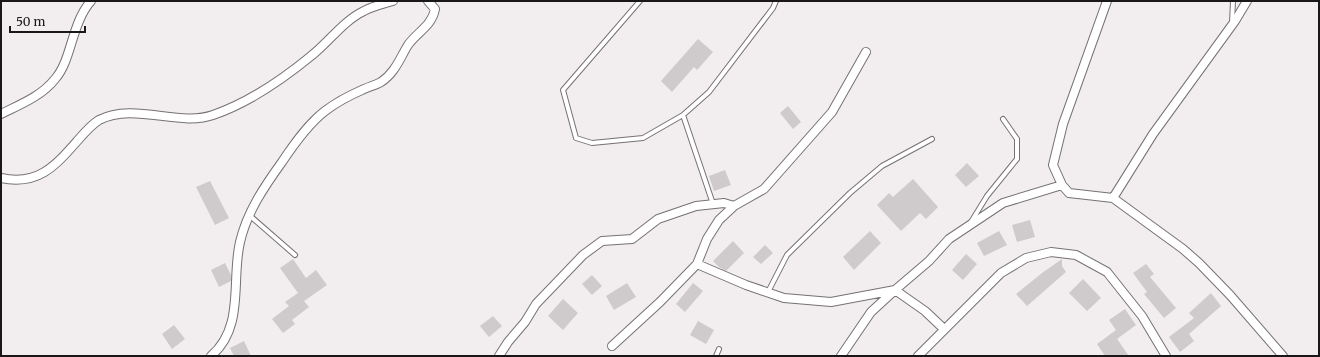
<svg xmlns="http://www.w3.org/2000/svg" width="1320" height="357" font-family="Merriweather,serif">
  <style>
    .building { fill: #cfcacc }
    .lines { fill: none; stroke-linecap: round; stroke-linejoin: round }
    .lane-casing { stroke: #767173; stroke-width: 6 }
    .street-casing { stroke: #767173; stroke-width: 10 }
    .lane { stroke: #fff; stroke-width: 4 }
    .street { stroke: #fff; stroke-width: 8 }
  </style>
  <rect width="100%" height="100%" fill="#f2edef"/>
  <path class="building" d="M 698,39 L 713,52 L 697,70 L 694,67 L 672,92 L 661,81 Z
    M 788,106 L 801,122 L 793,129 L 780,113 Z
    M 967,163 L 979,176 L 966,187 L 955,175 Z
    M 725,170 L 731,185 L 714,191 L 709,176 Z
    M 913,179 L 938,207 L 926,219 L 920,213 L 901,231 L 877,205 L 889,193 L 893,197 Z
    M 210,181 L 229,218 L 215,225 L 196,187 Z
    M 1030,220 L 1035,237 L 1017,242 L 1012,225 Z
    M 870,231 L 881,243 L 854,270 L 843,257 Z
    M 999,231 L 1007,245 L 984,256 L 977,243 Z
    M 733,241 L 744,253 L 726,271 L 719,267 L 713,261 Z
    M 765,245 L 773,253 L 761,264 L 753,257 Z
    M 966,254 L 977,264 L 963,280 L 952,270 Z
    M 293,259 L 306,278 L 316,270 L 327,285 L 304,301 L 309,307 L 292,320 L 295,324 L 283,333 L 272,319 L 289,306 L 285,302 L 298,293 L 280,268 Z
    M 1062,259 L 1062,266 L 1066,272 L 1027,306 L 1016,294 L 1042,273 Z
    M 225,263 L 231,275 L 231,281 L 219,287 L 211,270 Z
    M 1146,264 L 1154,274 L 1150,277 L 1176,308 L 1164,318 L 1144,294 L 1147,292 L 1133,273 Z
    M 592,275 L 602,286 L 592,295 L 582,284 Z
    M 1083,279 L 1101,298 L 1087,311 L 1069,293 Z
    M 627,283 L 636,297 L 614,310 L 606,296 Z
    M 693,283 L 703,291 L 685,312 L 676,304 Z
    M 1211,293 L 1221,306 L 1189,334 L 1194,341 L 1180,352 L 1169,337 L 1194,318 L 1189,313 Z
    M 563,299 L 578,313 L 563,330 L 548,316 Z
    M 1125,309 L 1136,325 L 1117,339 L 1129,356 L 1105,356 L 1097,344 L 1116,330 L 1109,320 Z
    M 493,316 L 502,326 L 489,337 L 480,326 Z
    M 698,321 L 714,330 L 706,344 L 690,335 Z
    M 174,325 L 185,339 L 172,349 L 162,334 Z
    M 244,341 L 251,356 L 234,356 L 230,348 Z"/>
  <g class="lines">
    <g class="lane-casing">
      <path id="lane" d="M 640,1 L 563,90 L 576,138 L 592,143 L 643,138 L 683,115
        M 1232,23 L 1233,1
        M 713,204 L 683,115 L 709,92 L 773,8 L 776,1
        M 249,215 L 295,255
        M 971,222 L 987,196 L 1017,159 L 1017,139 L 1003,119
        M 768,292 L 787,255 L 850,193 L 882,166 L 932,139
        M 716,356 L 719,349"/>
    </g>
    <g class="street-casing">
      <path id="street" d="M 1107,1 L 1063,124 L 1053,165 L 1062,185 L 1069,193 L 1113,198 L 1183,249 L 1199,263 L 1230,295 L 1283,356
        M 1,114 C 19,105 42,96 55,79 C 72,60 71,24 91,1
        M 1,178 C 39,186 56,165 79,139 C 85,132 91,125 99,120 C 134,102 179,127 213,115 C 248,103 283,79 311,56 C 329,42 343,21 364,11 C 373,6 383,4 393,1
        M 1113,198 L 1153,134 L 1235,21 L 1247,1
        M 697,264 L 746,285 L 784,298 L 831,302 L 895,290 L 929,261 L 949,239 L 1003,203 L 1062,185
        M 612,346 L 660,302 L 697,264 L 707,239 L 719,220 L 734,206 L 764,189 L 832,112 L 866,52
        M 211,356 C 245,327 231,280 240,242 C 247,212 264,187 282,162 C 294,144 308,124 325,111 C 337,102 348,96 362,90 C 368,87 376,85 381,82 C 395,73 400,58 408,45 C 417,32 432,26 435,9 L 428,1
        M 499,356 L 508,342 L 525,322 L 536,304 L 583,255 L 602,241 L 632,239 L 658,219 L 696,206 L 724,203 L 734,206
        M 841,356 L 871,312 L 895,290 L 925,311 L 944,329
        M 918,356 L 1001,273 L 1026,258 L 1051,252 L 1076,255 L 1107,272 L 1142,316 L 1166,356"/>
    </g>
    <use href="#lane" class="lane"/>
    <use href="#street" class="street"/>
  </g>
  <rect width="1320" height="357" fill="none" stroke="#191718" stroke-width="4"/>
  <path d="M10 26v6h75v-6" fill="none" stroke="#191718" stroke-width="2"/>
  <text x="16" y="26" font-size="12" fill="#191718" stroke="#f2edef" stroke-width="3" paint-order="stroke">50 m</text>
</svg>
